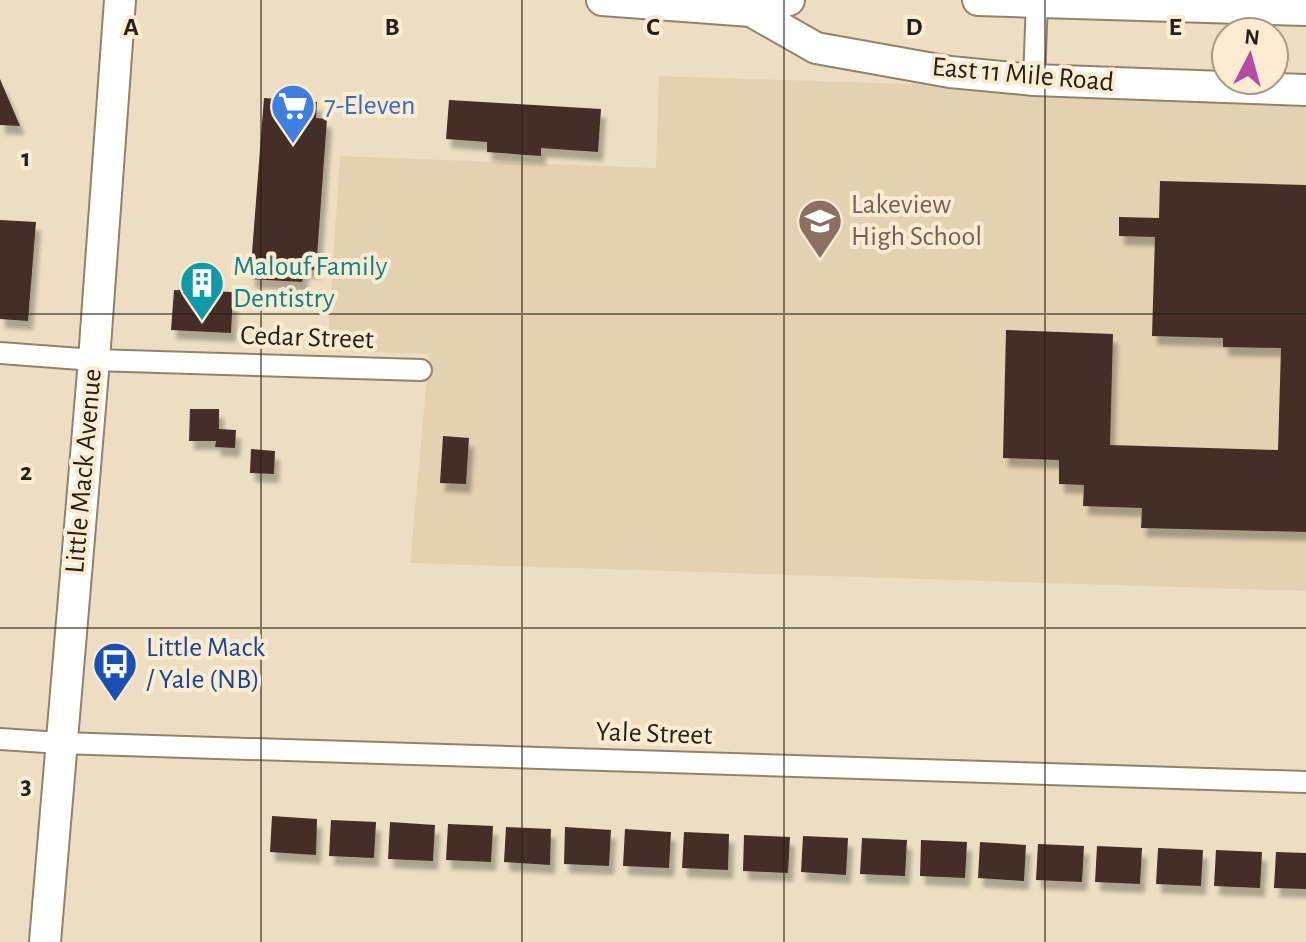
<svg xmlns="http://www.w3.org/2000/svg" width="1306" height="942" font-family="'Alegreya Sans',sans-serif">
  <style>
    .built { fill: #e4d1b1 }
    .building { fill: #452d25; filter: url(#shadow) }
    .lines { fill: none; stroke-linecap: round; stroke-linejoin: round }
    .street-casing { stroke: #91836b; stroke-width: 24 }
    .secondary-casing { stroke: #91836b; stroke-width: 34 }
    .street { stroke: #fff; stroke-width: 20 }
    .secondary { stroke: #fff; stroke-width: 30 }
    .grid { fill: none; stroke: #262016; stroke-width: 2; stroke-opacity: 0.55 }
    .labels { text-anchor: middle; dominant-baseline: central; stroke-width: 8; stroke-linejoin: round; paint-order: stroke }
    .street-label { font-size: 28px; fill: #262016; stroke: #fbebd0 }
    .shop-label { font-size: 28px; fill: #366cbe; stroke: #fbebd0; text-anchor: start }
    .education-label { font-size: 28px; fill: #785e54; stroke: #fbebd0; text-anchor: start }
    .culture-label { font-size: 28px; fill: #0d838f; stroke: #fbebd0; text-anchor: start }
    .transit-label { font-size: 28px; fill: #164399; stroke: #fbebd0; text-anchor: start }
    .grid-label { font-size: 26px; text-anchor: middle; font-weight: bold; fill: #262016; stroke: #fbebd0; stroke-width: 8; stroke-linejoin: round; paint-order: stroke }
  </style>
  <defs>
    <filter id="shadow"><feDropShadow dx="5" dy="9" stdDeviation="2" flood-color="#0004"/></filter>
  </defs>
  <rect width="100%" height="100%" fill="#eddec3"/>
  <path class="built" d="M 659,76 L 1306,97 L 1306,591 L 410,563 L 429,354 L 327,351 L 340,156 L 656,168 Z"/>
  <path class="building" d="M 0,79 L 14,112 L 20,126 L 0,125 Z
    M 264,98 L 317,102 L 316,118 L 327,119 L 316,270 L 304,269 L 302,282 L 250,279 Z
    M 449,100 L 601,109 L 598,152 L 541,148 L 541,156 L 487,152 L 487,142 L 446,139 Z
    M 1160,181 L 1306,185 L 1306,532 L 1141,528 L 1142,508 L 1083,506 L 1084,485 L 1059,484 L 1059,460 L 1003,458 L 1006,330 L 1113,334 L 1110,445 L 1278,450 L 1281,348 L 1223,347 L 1223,338 L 1152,336 L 1155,237 L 1119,236 L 1119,217 L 1159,218 Z
    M 0,220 L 36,222 L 28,321 L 0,319 Z
    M 174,290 L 233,292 L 231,333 L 171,330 Z
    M 190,409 L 219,409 L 219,429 L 236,430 L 235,448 L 215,447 L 216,441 L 189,441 Z
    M 443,436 L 469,438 L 466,484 L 440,483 Z
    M 251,449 L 275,451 L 274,474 L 250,473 Z
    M 272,816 L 317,819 L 316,855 L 270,852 Z
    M 331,820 L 376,822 L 374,858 L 329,856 Z
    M 390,822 L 435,825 L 433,861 L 388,859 Z
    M 448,824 L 493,826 L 491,862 L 446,860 Z
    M 506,827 L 551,829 L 550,865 L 504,862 Z
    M 565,827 L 611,830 L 609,866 L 564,864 Z
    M 625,829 L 671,832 L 669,868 L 623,866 Z
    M 684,832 L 729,834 L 728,870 L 682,868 Z
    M 744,835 L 790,837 L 788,873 L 743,871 Z
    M 803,836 L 848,838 L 846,875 L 801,872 Z
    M 862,838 L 907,840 L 905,876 L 860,874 Z
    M 921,840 L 967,842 L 965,878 L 920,876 Z
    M 980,842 L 1026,845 L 1024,881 L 978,878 Z
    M 1038,844 L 1084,846 L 1082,882 L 1036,880 Z
    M 1097,846 L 1142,848 L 1140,884 L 1095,882 Z
    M 1158,848 L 1203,850 L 1201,886 L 1156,884 Z
    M 1216,850 L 1262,852 L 1260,888 L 1214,886 Z
    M 1276,852 L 1306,853 L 1306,889 L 1274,888 Z"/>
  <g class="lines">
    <g class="street-casing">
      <path id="street" d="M 1034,80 L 1037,0
        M 0,353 L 94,360 L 421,370
        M 0,739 L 60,743 L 1306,782"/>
    </g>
    <g class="secondary-casing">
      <path id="secondary" d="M 602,0 L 751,11 L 789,0
        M 978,0 L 1306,10
        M 751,11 L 816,48 L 950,72 L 1034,80 L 1306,90
        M 45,942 L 94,360 L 120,0"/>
    </g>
    <use href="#street" class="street"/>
    <use href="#secondary" class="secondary"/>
  </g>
  <path class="grid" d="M 261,0 L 261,942M 522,0 L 522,942M 784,0 L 784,942M 1045,0 L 1045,942M 0,314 L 1306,314M 0,628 L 1306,628"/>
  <defs>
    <g id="supermarket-pin" transform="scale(2.3)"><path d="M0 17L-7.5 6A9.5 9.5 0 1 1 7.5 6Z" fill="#3f7fe0" stroke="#fbebd0"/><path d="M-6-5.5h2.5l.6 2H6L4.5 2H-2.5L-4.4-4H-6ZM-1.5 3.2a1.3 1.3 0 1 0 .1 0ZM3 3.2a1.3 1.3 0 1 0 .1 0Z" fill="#fff"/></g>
    <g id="school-pin" transform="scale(2.3)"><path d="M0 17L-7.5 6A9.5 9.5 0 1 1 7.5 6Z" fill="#8d6e63" stroke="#fbebd0"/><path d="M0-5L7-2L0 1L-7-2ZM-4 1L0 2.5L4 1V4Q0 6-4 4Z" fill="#fff"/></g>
    <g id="building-pin" transform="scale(2.3)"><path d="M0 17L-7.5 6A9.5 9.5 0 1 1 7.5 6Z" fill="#0f9aa8" stroke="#fbebd0"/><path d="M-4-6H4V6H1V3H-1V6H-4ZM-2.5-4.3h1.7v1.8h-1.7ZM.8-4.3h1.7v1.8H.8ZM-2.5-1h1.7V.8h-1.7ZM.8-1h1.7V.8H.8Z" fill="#fff"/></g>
    <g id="bus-pin" transform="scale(2.3)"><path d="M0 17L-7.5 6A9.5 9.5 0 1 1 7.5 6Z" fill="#1a4fb4" stroke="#fbebd0"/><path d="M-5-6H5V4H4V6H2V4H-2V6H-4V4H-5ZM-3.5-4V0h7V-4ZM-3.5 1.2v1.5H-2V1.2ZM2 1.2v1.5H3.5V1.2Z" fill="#fff"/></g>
  </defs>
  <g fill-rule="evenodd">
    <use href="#supermarket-pin" x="293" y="106"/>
    <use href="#school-pin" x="820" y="221"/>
    <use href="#building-pin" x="202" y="283"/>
    <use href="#bus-pin" x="115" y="664"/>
  </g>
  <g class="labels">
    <g class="street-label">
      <text transform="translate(1023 75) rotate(5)">East 11 Mile Road</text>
      <text transform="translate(307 338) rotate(2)">Cedar Street</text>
      <text transform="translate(84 471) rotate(-85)">Little Mack Avenue</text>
      <text transform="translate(654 734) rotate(2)">Yale Street</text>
    </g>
    <g class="shop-label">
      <text x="324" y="106">7-Eleven</text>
    </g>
    <g class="education-label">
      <text x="851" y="205">Lakeview<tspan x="851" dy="32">High School</tspan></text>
    </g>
    <g class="culture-label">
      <text x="233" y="267">Malouf Family<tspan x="233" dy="32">Dentistry</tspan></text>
    </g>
    <g class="transit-label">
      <text x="146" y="648">Little Mack<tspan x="146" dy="32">/ Yale (NB)</tspan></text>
    </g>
  </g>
  <g class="grid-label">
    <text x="131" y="35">A</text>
    <text x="392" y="35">B</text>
    <text x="653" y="35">C</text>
    <text x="914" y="35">D</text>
    <text x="1175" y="35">E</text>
    <text x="26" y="166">1</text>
    <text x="26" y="480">2</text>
    <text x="26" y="794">3</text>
  </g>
  <g transform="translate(1250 56) rotate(6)"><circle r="38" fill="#fbebd0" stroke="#a69a86" stroke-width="2"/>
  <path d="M0-6L14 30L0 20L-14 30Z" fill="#b849a6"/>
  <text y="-12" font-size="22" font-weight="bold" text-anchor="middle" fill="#262016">N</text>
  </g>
</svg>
